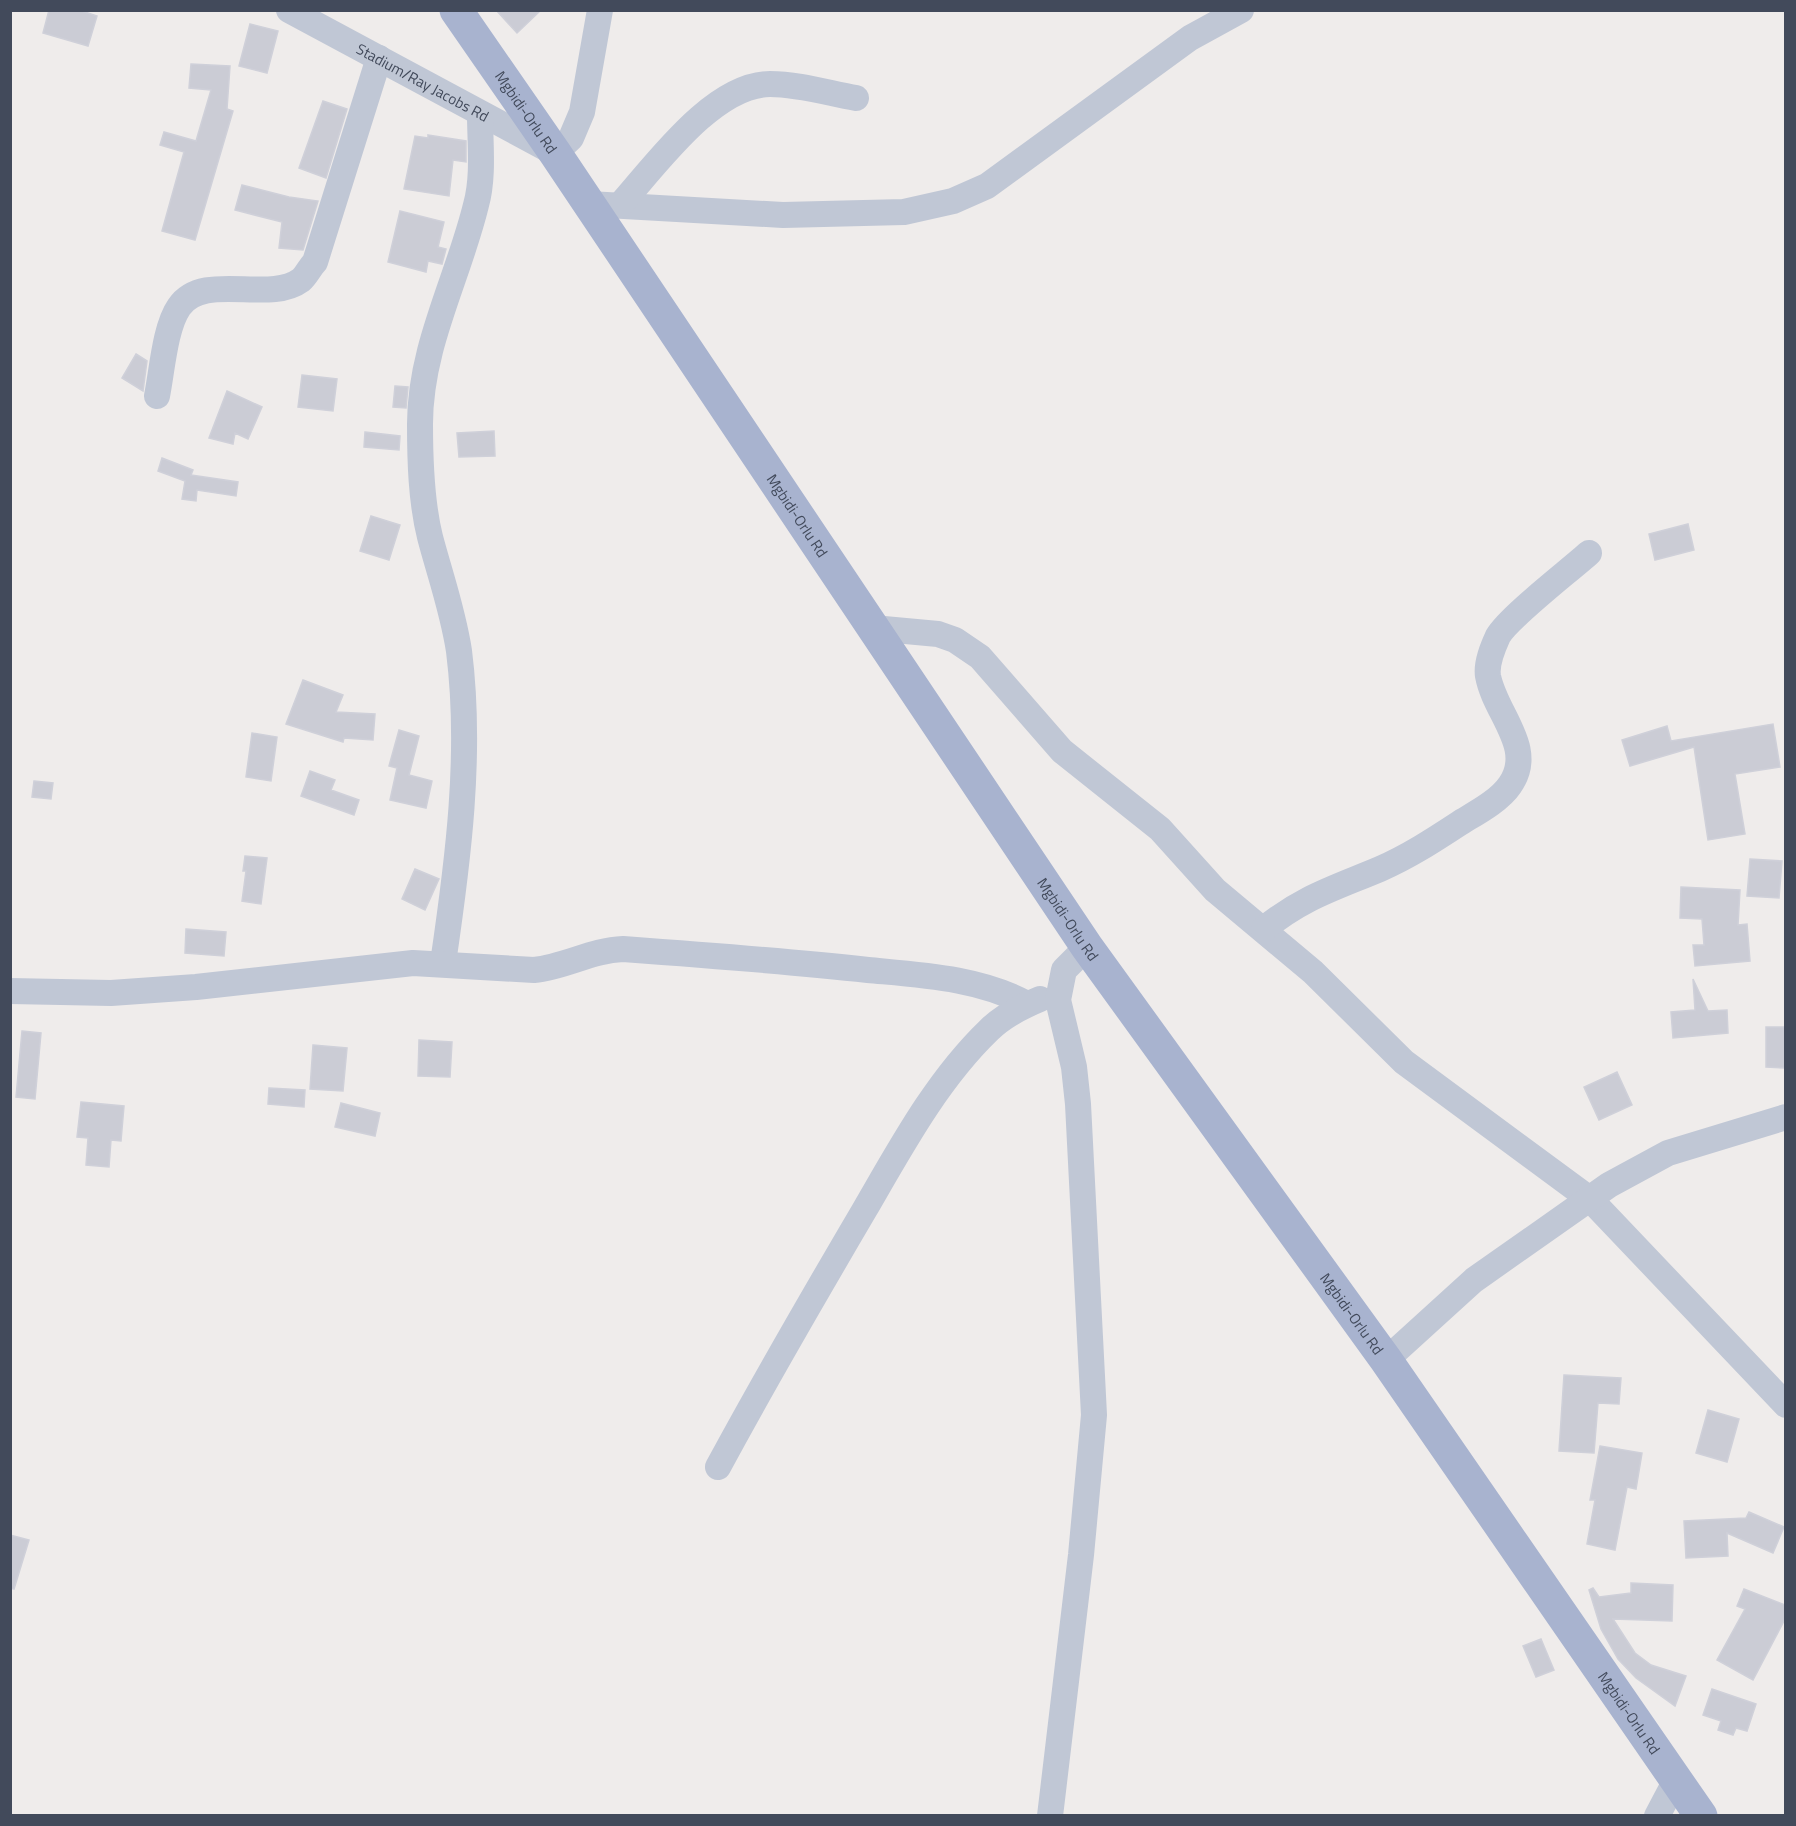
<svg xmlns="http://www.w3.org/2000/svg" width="1796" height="1826" font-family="'Titillium Web',sans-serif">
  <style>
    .building { fill: #cbccd5; stroke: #cfd0d9; stroke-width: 1.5 }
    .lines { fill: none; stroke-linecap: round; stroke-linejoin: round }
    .minor { stroke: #c0c7d5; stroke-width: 26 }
    .major { stroke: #a8b3cf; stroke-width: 33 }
    .labels { text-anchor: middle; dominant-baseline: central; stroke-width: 4.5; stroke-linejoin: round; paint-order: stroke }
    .street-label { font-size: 15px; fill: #424a5b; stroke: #fff }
  </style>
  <rect width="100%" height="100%" fill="#efeceb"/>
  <path class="building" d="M 49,10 L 79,10 L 97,16 L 88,46 L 43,33 Z
    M 496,10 L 541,10 L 517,33 Z
    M 250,24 L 278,31 L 267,73 L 239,66 Z
    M 191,64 L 230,66 L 227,109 L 233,111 L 195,240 L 162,231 L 184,152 L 160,145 L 164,132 L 196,141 L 211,90 L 189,88 Z
    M 323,101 L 347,109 L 326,178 L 299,168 Z
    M 428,135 L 466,141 L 466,162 L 453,160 L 449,196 L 404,189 L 415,136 L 428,138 Z
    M 242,185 L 289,197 L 318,201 L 303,250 L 279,248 L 282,222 L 235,210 Z
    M 400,211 L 444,222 L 438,247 L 446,249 L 442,264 L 428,261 L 426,272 L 388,262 Z
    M 136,354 L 147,361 L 143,391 L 122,378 Z
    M 302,375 L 337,379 L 333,411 L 298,407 Z
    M 395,386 L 408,387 L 406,408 L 393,407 Z
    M 227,391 L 262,407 L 248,439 L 235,433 L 233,444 L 209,438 Z
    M 494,431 L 495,456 L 459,457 L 457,433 Z
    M 365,432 L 400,436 L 399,450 L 364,447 Z
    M 162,458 L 193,470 L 191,475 L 238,482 L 236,496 L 197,490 L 196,501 L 182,499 L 185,481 L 158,471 Z
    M 371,516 L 400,525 L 389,560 L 360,551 Z
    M 1688,524 L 1694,550 L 1655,560 L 1649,534 Z
    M 303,680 L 343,695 L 336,712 L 375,714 L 373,740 L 344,738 L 343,742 L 286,724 Z
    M 1773,724 L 1780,767 L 1735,774 L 1745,834 L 1708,840 L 1694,747 L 1630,766 L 1622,740 L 1667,726 L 1671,741 Z
    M 399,730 L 419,736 L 409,775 L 432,781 L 426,808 L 390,800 L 397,768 L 389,766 Z
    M 252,733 L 277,737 L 271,781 L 246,777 Z
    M 310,771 L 335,780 L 331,790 L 359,800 L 354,815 L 301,796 Z
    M 34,781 L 53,783 L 51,799 L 32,797 Z
    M 245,856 L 267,858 L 261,904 L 242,901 L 246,871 L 243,871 Z
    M 1750,859 L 1782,861 L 1779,898 L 1747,896 Z
    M 415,869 L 439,879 L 425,910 L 402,899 Z
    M 1681,887 L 1740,890 L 1738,925 L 1747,924 L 1750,961 L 1695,966 L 1693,945 L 1704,945 L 1702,919 L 1680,918 Z
    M 186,929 L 226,932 L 224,956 L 185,953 Z
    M 1693,979 L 1708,1011 L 1727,1010 L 1728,1033 L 1673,1038 L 1671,1012 L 1695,1010 Z
    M 1766,1027 L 1785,1027 L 1785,1068 L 1766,1067 Z
    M 22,1031 L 41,1033 L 35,1099 L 16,1097 Z
    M 419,1040 L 452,1042 L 450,1077 L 418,1076 Z
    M 313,1045 L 347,1048 L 343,1091 L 310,1089 Z
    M 1617,1072 L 1632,1105 L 1599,1120 L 1584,1087 Z
    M 269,1088 L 305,1090 L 304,1107 L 268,1104 Z
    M 81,1102 L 124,1106 L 121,1141 L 111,1140 L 109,1167 L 86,1165 L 88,1138 L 77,1137 Z
    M 341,1103 L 380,1113 L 375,1136 L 335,1127 Z
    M 1564,1375 L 1621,1378 L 1619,1404 L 1598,1403 L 1594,1453 L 1559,1451 Z
    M 1708,1410 L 1739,1419 L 1727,1462 L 1696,1453 Z
    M 1600,1446 L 1642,1453 L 1636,1489 L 1627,1487 L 1615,1550 L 1587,1544 L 1595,1500 L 1590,1500 Z
    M 1749,1512 L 1784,1527 L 1773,1553 L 1727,1533 L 1728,1556 L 1686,1558 L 1684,1521 L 1746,1518 Z
    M 10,1535 L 29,1540 L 14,1589 L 10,1588 Z
    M 1631,1583 L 1673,1585 L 1672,1621 L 1613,1619 L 1635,1653 L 1651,1665 L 1686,1676 L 1675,1706 L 1636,1678 L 1618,1659 L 1601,1629 L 1589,1590 L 1593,1588 L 1599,1597 L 1631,1593 Z
    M 1744,1589 L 1785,1605 L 1785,1619 L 1753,1680 L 1717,1660 L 1745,1609 L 1737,1606 Z
    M 1541,1639 L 1554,1670 L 1536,1677 L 1523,1646 Z
    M 1712,1689 L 1756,1704 L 1747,1731 L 1736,1728 L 1733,1735 L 1718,1730 L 1721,1721 L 1703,1715 Z"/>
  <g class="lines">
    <g class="minor">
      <path id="s1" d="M 289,10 L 555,153 L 571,138 L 582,112 L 600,10"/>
      <path d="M 589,204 L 783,215 L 904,212 L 953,201 L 987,186 L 1190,38 L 1241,10"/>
      <path d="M 620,205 C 655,166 713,84 770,84 C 799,84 828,93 856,98"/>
      <path d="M 157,396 C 162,371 165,327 179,307 C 203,271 269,304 301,280 C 306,276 310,267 315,262 L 379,58"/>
      <path d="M 873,628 L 938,634 L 955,640 L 980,657 L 1062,751 L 1160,829 L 1215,890 L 1313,972 L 1404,1062 L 1591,1200 L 1786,1405"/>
      <path d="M 1264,929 C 1303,897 1335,888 1380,869 C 1410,856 1437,838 1463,821 C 1478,812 1500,800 1510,785 C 1536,748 1495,714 1488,676 C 1486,663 1493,647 1498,636 C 1509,617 1569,571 1589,553"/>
      <path d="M 443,963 C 458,861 472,754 459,651 C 453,611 440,575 430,537 C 421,501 420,460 420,424 C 420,346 458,279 476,205 C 484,177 480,143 480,114"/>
      <path d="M 10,991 L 111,993 L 196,987 L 413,963 L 534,970 C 565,967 592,950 623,949 C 705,955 787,961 868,970 C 921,975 980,978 1027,1004"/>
      <path d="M 1386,1360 L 1474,1280 L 1609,1185 L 1668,1153 L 1786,1117"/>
      <path d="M 718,1467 C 765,1380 815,1294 865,1209 C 901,1147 937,1080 989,1030 C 1002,1017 1023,1006 1040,999"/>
      <path d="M 1050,1816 L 1081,1555 L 1094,1415 L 1078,1104 L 1074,1067 L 1058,1000 L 1064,970 L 1087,947"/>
      <path d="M 1657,1816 L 1676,1780"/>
    </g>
    <path class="major" id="s2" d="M 456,10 L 555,153 L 1087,947 L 1386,1360 L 1701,1816"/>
  </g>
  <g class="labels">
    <g class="street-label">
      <text stroke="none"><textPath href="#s1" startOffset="152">Stadium/Ray Jacobs Rd</textPath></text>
      <text stroke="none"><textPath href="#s2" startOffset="124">Mgbidi-Orlu Rd</textPath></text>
      <text stroke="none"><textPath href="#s2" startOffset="610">Mgbidi-Orlu Rd</textPath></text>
      <text stroke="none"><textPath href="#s2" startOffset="1096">Mgbidi-Orlu Rd</textPath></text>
      <text stroke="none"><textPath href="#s2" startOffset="1582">Mgbidi-Orlu Rd</textPath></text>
      <text stroke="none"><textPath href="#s2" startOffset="2068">Mgbidi-Orlu Rd</textPath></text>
    </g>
  </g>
  <rect width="1796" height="1826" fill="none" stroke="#424a5b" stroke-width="24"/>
</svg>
